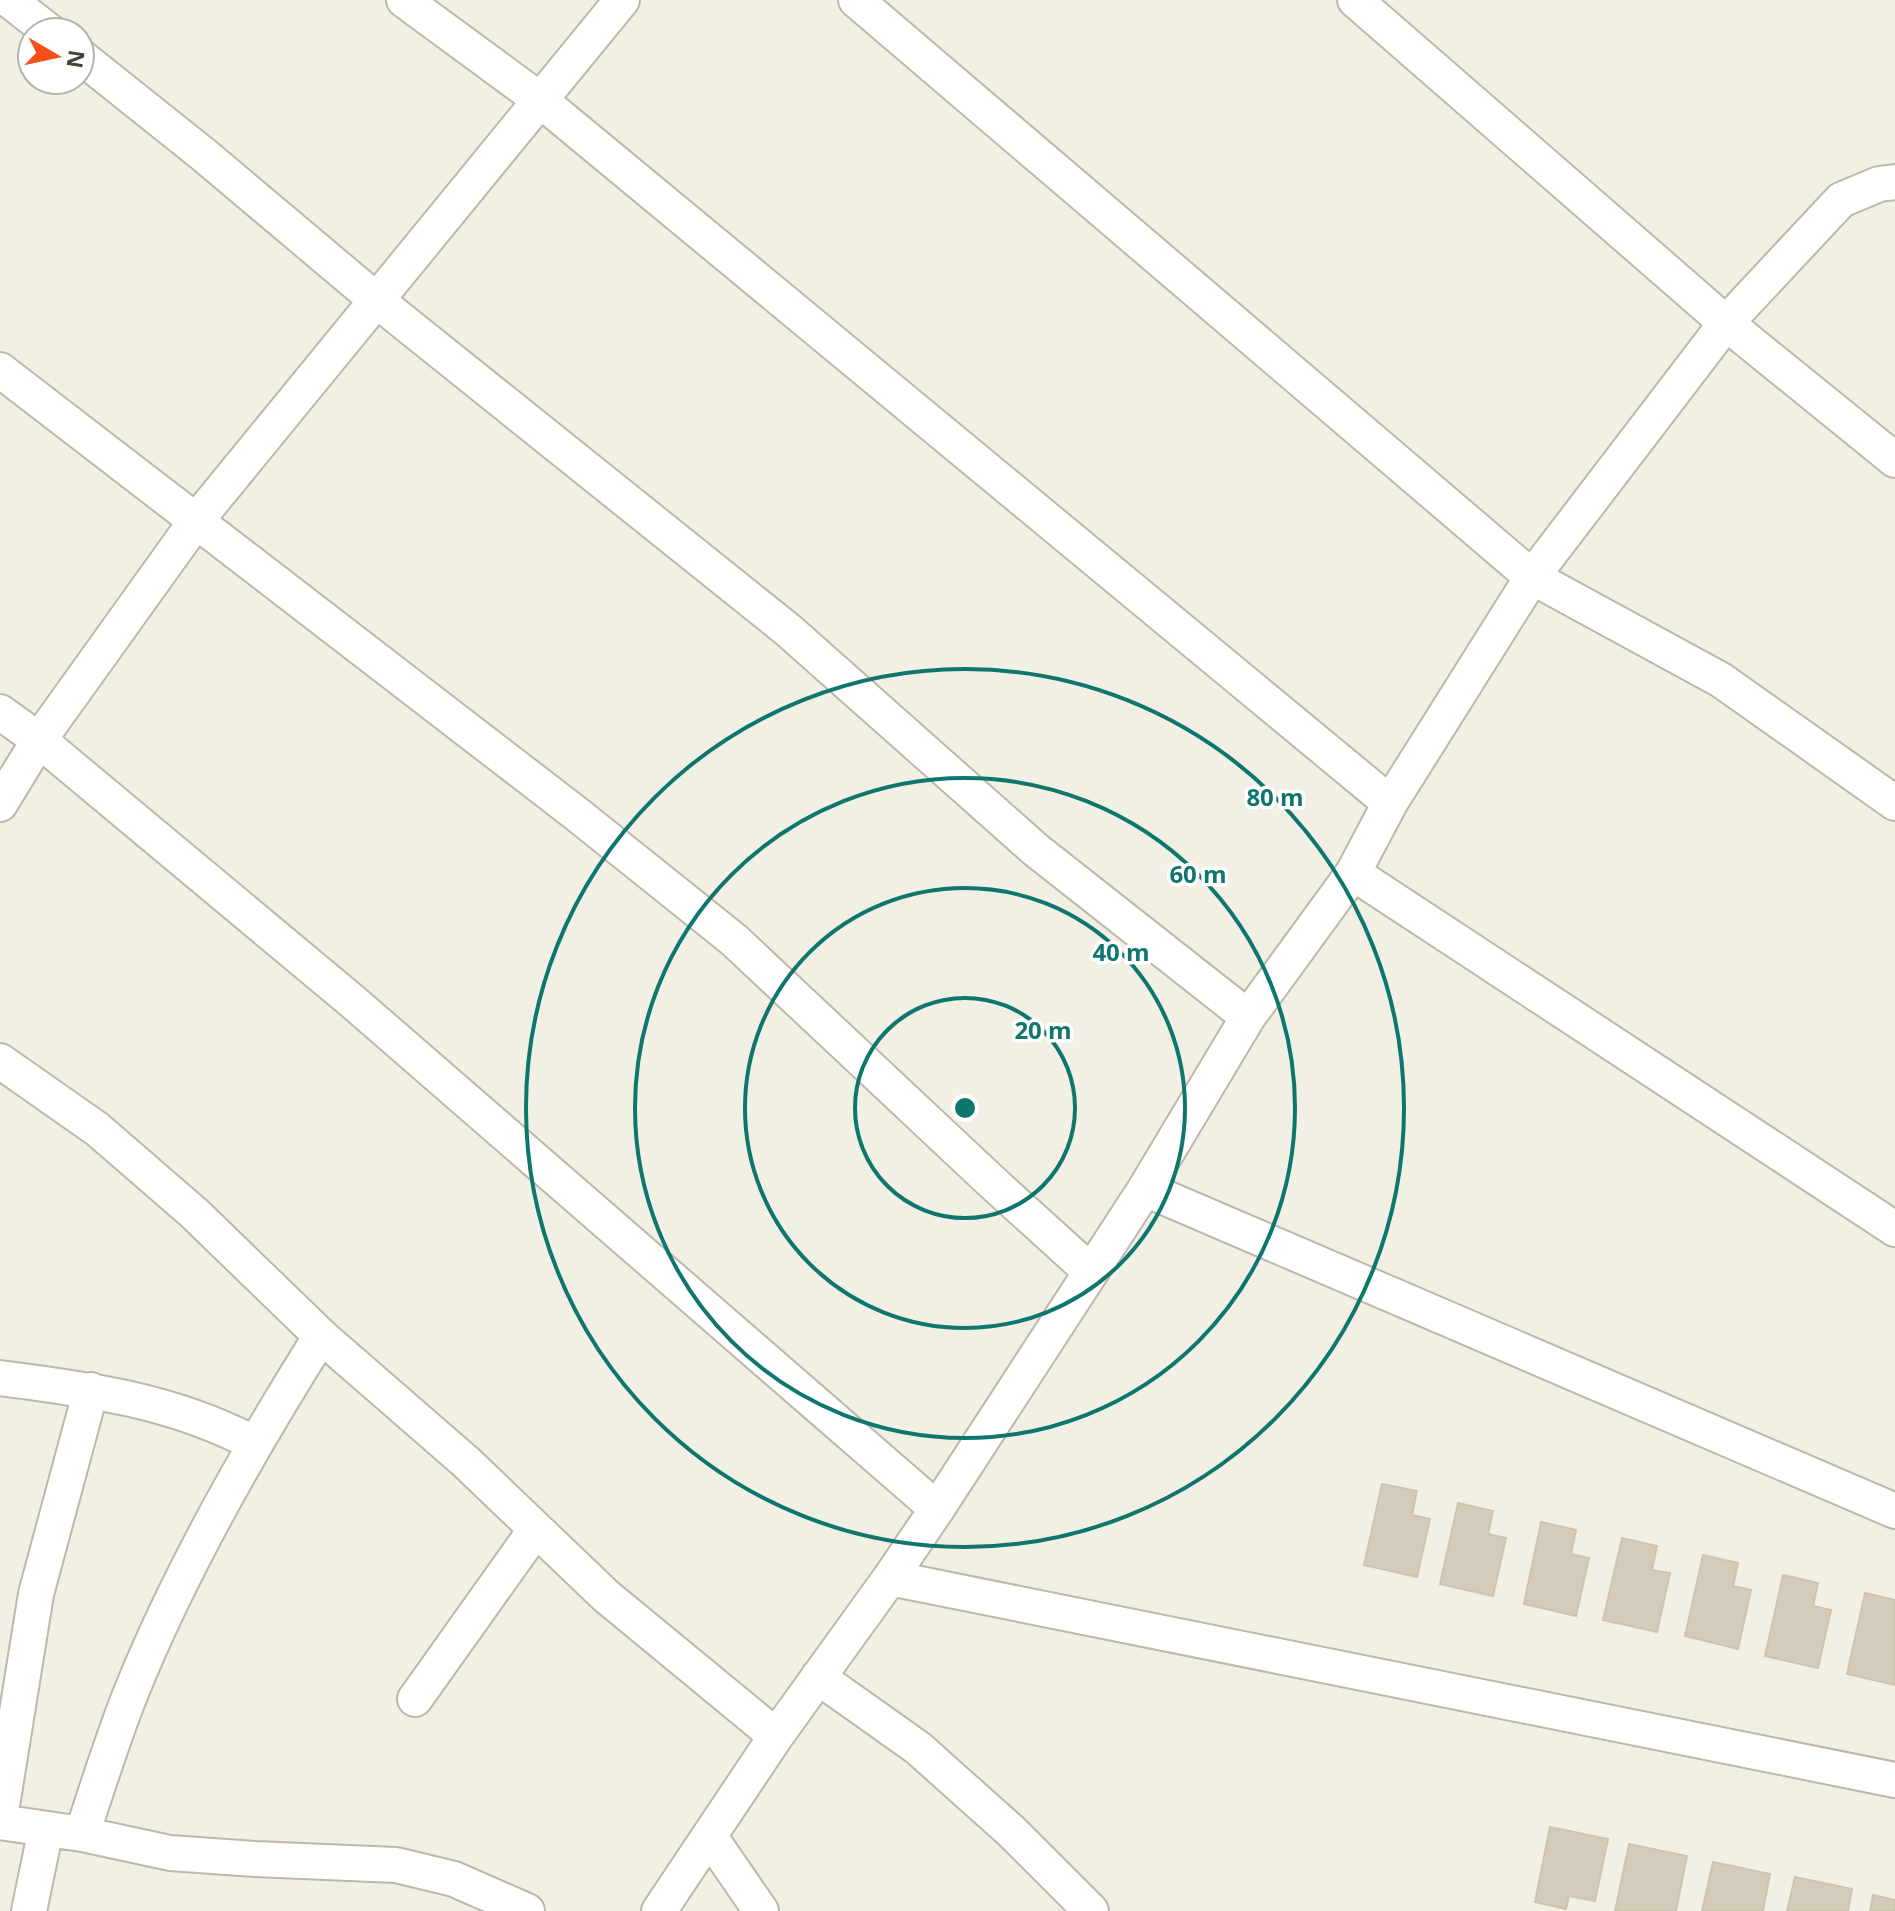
<svg xmlns="http://www.w3.org/2000/svg" width="1895" height="1911" font-family="'Open Sans',sans-serif">
  <style>
    .building { fill: #d4ccbb; stroke: #cec5ae; stroke-width: 2 }
    .lines { fill: none; stroke-linecap: round; stroke-linejoin: round }
    .street-casing { stroke: #beb8a8; stroke-width: 38 }
    .street { stroke: #fff; stroke-width: 34 }
    .ring { fill: none; stroke: #0f766e; stroke-width: 4 }
    .centre { fill: #0f766e; stroke: #fff; stroke-width: 4 }
    .ring-label { font-size: 24px; text-anchor: middle; font-weight: bold; fill: #0f766e; stroke: #fff; stroke-width: 7; stroke-linejoin: round; paint-order: stroke }
  </style>
  <rect width="100%" height="100%" fill="#f2f0e5"/>
  <path class="building" d="M 1382,1484 L 1417,1491 L 1412,1515 L 1430,1519 L 1417,1577 L 1364,1565 Z
    M 1458,1503 L 1493,1511 L 1488,1534 L 1506,1538 L 1493,1596 L 1440,1584 Z
    M 1541,1522 L 1576,1530 L 1571,1554 L 1589,1558 L 1576,1616 L 1524,1604 Z
    M 1622,1538 L 1657,1546 L 1652,1570 L 1670,1573 L 1657,1632 L 1603,1620 Z
    M 1703,1555 L 1738,1563 L 1733,1586 L 1751,1590 L 1738,1649 L 1685,1636 Z
    M 1783,1575 L 1818,1583 L 1813,1606 L 1831,1610 L 1818,1668 L 1765,1656 Z
    M 1865,1593 L 1895,1600 L 1895,1685 L 1847,1674 Z
    M 1550,1827 L 1608,1839 L 1595,1901 L 1569,1896 L 1566,1909 L 1535,1902 Z
    M 1629,1844 L 1687,1856 L 1676,1911 L 1615,1911 Z
    M 1713,1862 L 1770,1874 L 1763,1911 L 1702,1911 Z
    M 1795,1877 L 1852,1889 L 1848,1911 L 1787,1911 Z
    M 1873,1895 L 1895,1900 L 1895,1911 L 1870,1911 Z"/>
  <g class="lines">
    <g class="street-casing">
      <path id="street" d="M 9,0 L 50,32
        M 404,0 L 540,100 L 1390,803
        M 856,0 L 1532,577 L 1721,680 L 1895,803
        M 1355,0 L 1726,323 L 1895,460
        M 80,56 L 204,155 L 375,299 L 788,630 L 1036,850 L 1248,1017
        M 0,370 L 578,815 L 734,940 L 993,1183 L 1090,1271
        M 0,712 L 39,740 L 352,1001 L 937,1509
        M 0,804 L 39,740 L 196,521 L 622,0
        M 1353,873 L 1895,1229
        M 0,1061 L 97,1129 L 194,1213 L 321,1336 C 251,1447 181,1569 132,1690 C 113,1737 98,1786 82,1834
        M 1145,1189 L 1895,1511
        M 321,1336 L 466,1462 L 606,1596 L 776,1736
        M 0,1378 C 88,1389 175,1401 255,1444
        M 890,1578 L 1895,1780
        M 818,1677 L 918,1748 L 1011,1831 L 1091,1911
        M 415,1699 L 536,1529
        M 0,1818 L 36,1594 L 91,1390
        M 0,1822 L 82,1834 L 170,1853 L 255,1859 L 396,1865 L 454,1879 L 527,1911
        M 710,1837 L 761,1911
        M 29,1911 L 46,1829
        M 659,1911 L 776,1736 L 890,1578 L 937,1509 L 1145,1189 L 1248,1017 L 1353,873 L 1390,803 L 1532,577 L 1726,323 L 1841,200 L 1879,184 L 1895,182"/>
    </g>
    <use href="#street" class="street"/>
  </g>
  <g class="ring">
    <circle cx="965" cy="1108" r="110"/>
    <circle cx="965" cy="1108" r="220"/>
    <circle cx="965" cy="1108" r="330"/>
    <circle cx="965" cy="1108" r="439"/>
  </g>
  <circle cx="965" cy="1108" r="12" class="centre"/>
  <g class="ring-label">
    <text x="1275" y="806">80 m</text>
    <text x="1198" y="883">60 m</text>
    <text x="1121" y="961">40 m</text>
    <text x="1043" y="1039">20 m</text>
  </g>
  <g transform="translate(56 56) rotate(99)"><circle r="38" fill="#ffffff" stroke="#b5b3ae" stroke-width="2"/>
  <path d="M0-6L14 30L0 20L-14 30Z" fill="#f64f18"/>
  <text y="-12" font-size="22" font-weight="bold" text-anchor="middle" fill="#454035">N</text>
  </g>
</svg>
